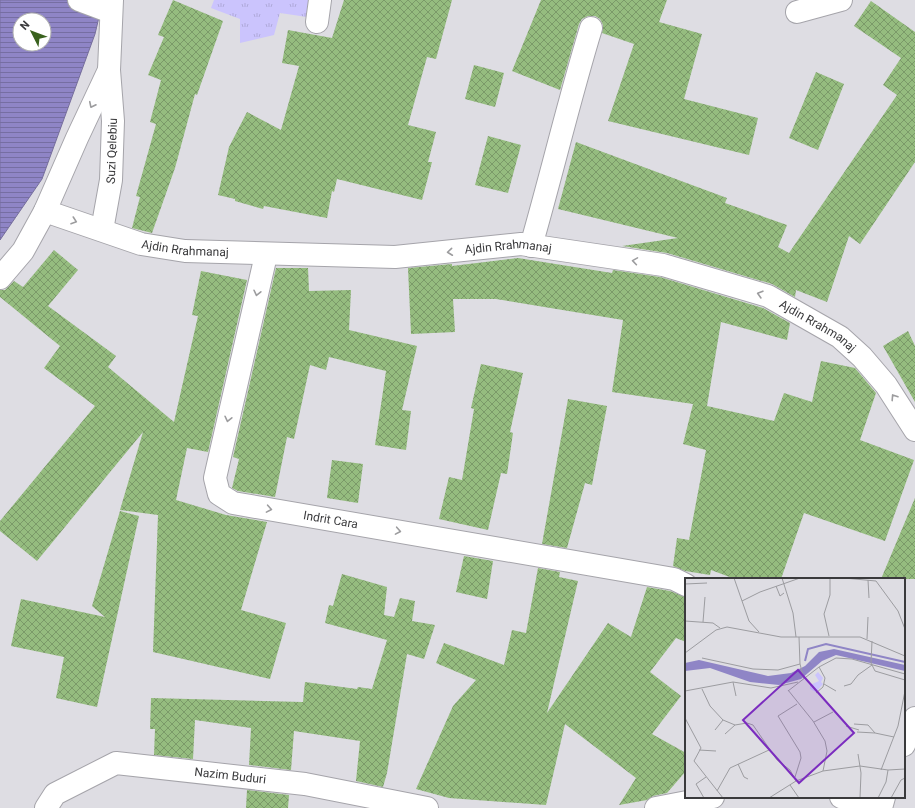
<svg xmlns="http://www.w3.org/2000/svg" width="915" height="808" font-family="Roboto,sans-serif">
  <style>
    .grass { fill: url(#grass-tufts) }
    .water { fill: url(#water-rules); stroke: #766e9d; fill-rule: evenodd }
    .building { fill: url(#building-cross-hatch) }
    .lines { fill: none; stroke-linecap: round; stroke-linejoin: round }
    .minor-casing { stroke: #a5a4aa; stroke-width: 24 }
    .tertiary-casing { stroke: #a5a4aa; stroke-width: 24 }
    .minor { stroke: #fff; stroke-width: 22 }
    .tertiary { stroke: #fff; stroke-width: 22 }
    .oneway { stroke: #9c9c9e }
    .labels { text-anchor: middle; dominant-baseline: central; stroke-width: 4; stroke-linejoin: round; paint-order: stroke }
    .street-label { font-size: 12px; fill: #3a3a3c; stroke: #fff }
    .inset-river { fill: none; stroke: #8f85c6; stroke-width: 2 }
    .inset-road { fill: none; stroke: #9c9ca0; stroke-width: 1 }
    .view { fill: #7b2cbf; fill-opacity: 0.15; stroke: #7b2cbf; stroke-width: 2 }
    .inset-edge { fill: none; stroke: #3a3a3c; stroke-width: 2 }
  </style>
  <defs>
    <pattern id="grass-tufts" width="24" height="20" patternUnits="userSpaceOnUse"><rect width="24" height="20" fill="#cbc4fd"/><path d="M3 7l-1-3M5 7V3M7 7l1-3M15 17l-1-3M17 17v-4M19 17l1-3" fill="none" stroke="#afa9da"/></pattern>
    <pattern id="water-rules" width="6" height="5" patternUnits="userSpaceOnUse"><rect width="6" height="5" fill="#8f85c6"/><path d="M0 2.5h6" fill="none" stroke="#766ea2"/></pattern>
    <pattern id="building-cross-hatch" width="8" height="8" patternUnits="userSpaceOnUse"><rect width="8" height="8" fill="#95bc7f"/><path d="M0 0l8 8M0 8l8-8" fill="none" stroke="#7b9a69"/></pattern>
  </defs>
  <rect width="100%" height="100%" fill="#dedde3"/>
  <path class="grass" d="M 214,0 L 310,0 L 307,17 L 280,13 L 274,35 L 240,43 L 240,19 L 211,8 Z"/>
  <path class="water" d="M 0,0 L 103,0 L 95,34 L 42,179 L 0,240 ZM 20,20 L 44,20 L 44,44 L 20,44 Z"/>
  <path class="building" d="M 173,0 L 223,21 L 197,95 L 195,94 L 175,168 L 152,233 L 132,228 L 140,197 L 136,196 L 156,124 L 150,122 L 161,80 L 148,75 L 164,37 L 158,35 Z
    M 344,0 L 452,0 L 436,59 L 427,57 L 408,125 L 436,132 L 428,162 L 432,162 L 422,200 L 337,179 L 334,192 L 332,191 L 327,218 L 264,206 L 263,209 L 235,201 L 235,199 L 218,195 L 229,147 L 247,112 L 281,130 L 299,66 L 282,63 L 288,30 L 332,38 Z
    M 541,0 L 667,0 L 659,22 L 702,34 L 684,99 L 758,118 L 749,155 L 608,121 L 634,44 L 602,33 L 603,25 L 600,19 L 595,16 L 588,16 L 582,19 L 579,24 L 560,90 L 512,71 Z
    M 871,1 L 915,32 L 915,162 L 860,244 L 849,236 L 827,302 L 796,290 L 795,297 L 772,284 L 667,253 L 622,246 L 678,238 L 558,209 L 576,142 L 727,198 L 725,203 L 787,225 L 778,247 L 789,253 L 897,95 L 883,85 L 901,58 L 854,26 Z
    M 474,65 L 504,73 L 495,107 L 465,99 Z
    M 816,72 L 844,84 L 818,150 L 789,138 Z
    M 488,136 L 521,145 L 508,193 L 475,185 Z
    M 54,250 L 78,270 L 48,306 L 116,356 L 108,367 L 174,422 L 198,316 L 192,315 L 201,271 L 247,280 L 208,452 L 187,448 L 176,500 L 226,515 L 267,522 L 241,610 L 286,623 L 270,679 L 153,652 L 158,515 L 120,510 L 143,432 L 37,561 L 0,531 L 0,521 L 95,406 L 44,368 L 60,346 L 0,297 L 0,290 L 5,290 L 14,281 L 23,287 Z
    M 518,258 L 612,273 L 613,270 L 660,277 L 763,308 L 790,323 L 787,340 L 721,322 L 707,406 L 774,421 L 784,393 L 812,402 L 821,361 L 855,368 L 876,393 L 860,440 L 914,460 L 885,541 L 804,513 L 781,579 L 735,579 L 711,570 L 710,575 L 685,571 L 673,566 L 677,538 L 689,540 L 706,450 L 683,444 L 693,404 L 612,392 L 623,320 L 496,299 L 453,299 L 455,332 L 411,334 L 408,268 L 452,264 L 452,266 Z
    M 276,268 L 308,268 L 309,291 L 351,290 L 349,330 L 417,346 L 402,410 L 411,411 L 406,450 L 375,445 L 386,371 L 329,357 L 326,370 L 310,365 L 294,439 L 287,437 L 275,497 L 238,491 L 232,488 L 239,459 L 233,457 Z
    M 908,331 L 915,346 L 915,402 L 883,346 Z
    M 481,364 L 523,373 L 510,432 L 513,433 L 507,474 L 501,473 L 488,530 L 439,519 L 449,477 L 462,480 L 474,409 L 471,408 Z
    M 568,399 L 607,406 L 592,485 L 585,483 L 567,548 L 542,544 Z
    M 332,460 L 363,464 L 358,503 L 327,498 Z
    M 915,498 L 915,579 L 881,579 Z
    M 120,511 L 139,516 L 97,707 L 56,698 L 64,657 L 11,646 L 21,599 L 105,617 L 92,606 Z
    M 464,556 L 493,561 L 487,599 L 456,592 Z
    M 538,568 L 560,572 L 559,577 L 578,581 L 547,713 L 608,623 L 631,637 L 647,587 L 670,591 L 686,597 L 686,642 L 676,638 L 650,672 L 681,696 L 652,734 L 686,753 L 686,771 L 667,793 L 653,796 L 647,800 L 619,805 L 636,778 L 565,724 L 546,805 L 449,798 L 416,789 L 453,706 L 476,680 L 436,663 L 444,643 L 504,665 L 512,630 L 526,633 Z
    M 342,574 L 387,587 L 384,615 L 394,617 L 400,598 L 415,601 L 412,621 L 435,625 L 424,659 L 407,654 L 387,773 L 383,787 L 356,781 L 360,741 L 294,731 L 291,770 L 249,765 L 251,728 L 195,720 L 193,759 L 154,755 L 155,729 L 150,729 L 151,698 L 303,702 L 305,682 L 357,689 L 358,687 L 372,689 L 387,640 L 325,623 L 329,605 L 333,606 Z
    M 247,790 L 289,795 L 288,808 L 246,808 Z"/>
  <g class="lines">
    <g class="minor-casing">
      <g id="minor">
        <path d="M 79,0 L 111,12"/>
        <path d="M 797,12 L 841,0"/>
        <path d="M 317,22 L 320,0"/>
        <path id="s1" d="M 45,211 L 141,244 L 185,251 L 395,257 L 521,244 L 663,265 L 768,296 L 840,337 L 862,357 L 886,385 L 915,430"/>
        <path id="s2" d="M 102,230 L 111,180 L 113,121 L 109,70 L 112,0"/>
        <path d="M 531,246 C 552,173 569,100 591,28"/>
        <path id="s3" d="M 266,255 L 215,478 L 219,494 L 233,503 L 674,579 L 686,585"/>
        <path d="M 0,278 L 23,251 L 45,211 L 77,138 L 109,70"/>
        <path d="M 841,797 L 867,808"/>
        <path id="s4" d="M 46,808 L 55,794 L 116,763 L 305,784 L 427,808"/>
        <path d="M 656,808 L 713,797"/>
      </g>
    </g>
    <g class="tertiary-casing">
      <path id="tertiary" d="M 904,745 L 915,718
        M 881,808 L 884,797"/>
    </g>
    <use href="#minor" class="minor"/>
    <use href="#tertiary" class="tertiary"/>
  </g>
  <defs><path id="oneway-chevron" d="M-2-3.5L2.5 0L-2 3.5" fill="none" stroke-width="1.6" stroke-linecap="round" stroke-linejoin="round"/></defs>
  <g class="oneway">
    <use href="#oneway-chevron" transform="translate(92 105) rotate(116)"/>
    <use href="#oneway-chevron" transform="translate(74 221) rotate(19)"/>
    <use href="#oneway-chevron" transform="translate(450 252) rotate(174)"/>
    <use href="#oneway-chevron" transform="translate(635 261) rotate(-171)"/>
    <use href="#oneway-chevron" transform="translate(257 293) rotate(103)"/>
    <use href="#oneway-chevron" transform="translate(760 294) rotate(-164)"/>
    <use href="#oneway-chevron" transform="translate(894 397) rotate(-123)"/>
    <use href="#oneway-chevron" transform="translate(228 419) rotate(103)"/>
    <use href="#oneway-chevron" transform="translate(269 509) rotate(10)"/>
    <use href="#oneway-chevron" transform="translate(398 531) rotate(10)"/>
  </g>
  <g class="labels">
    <g class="street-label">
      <text stroke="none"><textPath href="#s2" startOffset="80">Suzi Qelebiu</textPath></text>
      <text stroke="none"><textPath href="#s1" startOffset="146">Ajdin Rrahmanaj</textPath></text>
      <text stroke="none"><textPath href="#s1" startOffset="470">Ajdin Rrahmanaj</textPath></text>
      <text stroke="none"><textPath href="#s1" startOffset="794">Ajdin Rrahmanaj</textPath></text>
      <text stroke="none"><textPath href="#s3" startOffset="361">Indrit Cara</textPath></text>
      <text stroke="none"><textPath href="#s4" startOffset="200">Nazim Buduri</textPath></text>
    </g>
  </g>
  <g transform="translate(685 578)">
    <rect width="220" height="220" fill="#dedde3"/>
    <path d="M 133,94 L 138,100 L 136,104 L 138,106 L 131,114 L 125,111 L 125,107 L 134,103 L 130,97 Z" fill="#cbc4fd"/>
    <path d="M 149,71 L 220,87 L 220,93 L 151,77 L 137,83 L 116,101 L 94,107 L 65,104 L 25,90 L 0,93 L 0,85 L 14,82 L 83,98 L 106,95 L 120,88 L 134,74 Z" fill="#8f85c6"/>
    <path class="inset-river" d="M 120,83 L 123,71 L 141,66 L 220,84"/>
    <path class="inset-road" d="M 49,0 L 64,43 L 74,54M 97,0 L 108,35 L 111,59M 159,0 L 191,3M 183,2 L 184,20M 191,3 L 213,33 L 220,51M 0,6 L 22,5M 91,8 L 95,18 L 99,15M 57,23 L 75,14 L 115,0M 0,43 L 28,45 L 35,50M 18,44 L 20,19M 144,58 L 139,36 L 145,17 L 145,0M 114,59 L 115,86 L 119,101M 182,61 L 183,39M 187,63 L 186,85 L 190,93 L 220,102M 0,75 L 31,52 L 42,49 L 96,59 L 175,59 L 220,78M 17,80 L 68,91 L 93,92 L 115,86M 48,104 L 51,118M 139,106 L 151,113M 159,108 L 166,106 L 173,97 L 187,87M 17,111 L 25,128 L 38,142 L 50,147 L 62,145 L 68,147 L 92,182 L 105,192 L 111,203M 103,112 L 128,143 L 140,163 L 142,173 L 138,193M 0,113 L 48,104 L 86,110 L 113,104M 103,113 L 134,89 L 151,80 L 167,81 L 220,96M 131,115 L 138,109 L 140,100 L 134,89M 0,140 L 16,170 L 9,183 L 38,220M 129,144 L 148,134M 169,146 L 183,147 L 190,155 L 209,159M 161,148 L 174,152M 30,152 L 38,142M 172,154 L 190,155M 40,156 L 50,147M 14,172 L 31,173M 173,176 L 176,195 L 175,220M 53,186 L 59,199 L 63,201M 196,192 L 213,148 L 220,113M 110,199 L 116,180 L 115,174 L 93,138 L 112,126M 105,207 L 114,220M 32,213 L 45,190 L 84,172M 19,220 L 11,206 L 21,199M 84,220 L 111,203 L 138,193 L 175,188 L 203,192 L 220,191M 193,220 L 201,204 L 203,192M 206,220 L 216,202 L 220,200"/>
    <path class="view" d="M 113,92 L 169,155 L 114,205 L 58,142 Z"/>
    <rect width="220" height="220" class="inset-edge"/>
  </g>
  <g transform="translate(32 32) rotate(312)"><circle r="19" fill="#ffffff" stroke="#b0b0b1"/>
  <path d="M0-3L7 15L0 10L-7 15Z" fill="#3a621e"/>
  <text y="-6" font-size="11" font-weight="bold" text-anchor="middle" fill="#3a3a3c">N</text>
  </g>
</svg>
